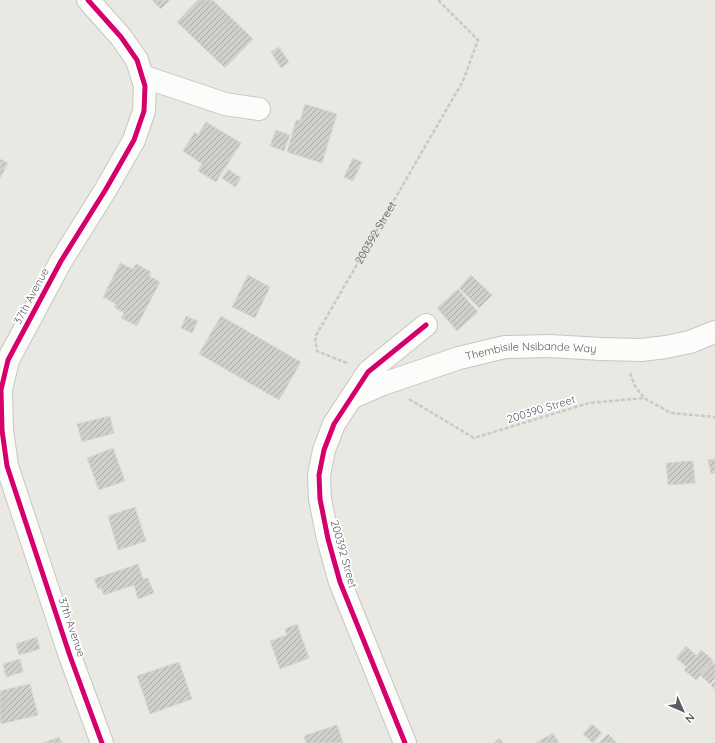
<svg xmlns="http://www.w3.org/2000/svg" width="715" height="743" font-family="Quicksand,sans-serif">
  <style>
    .building { fill: url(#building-hatch); stroke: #d8d7d2 }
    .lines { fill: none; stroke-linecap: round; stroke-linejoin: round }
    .minor-casing { stroke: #c6c6c5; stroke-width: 24 }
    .path { stroke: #c6cbc9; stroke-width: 2.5; stroke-dasharray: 4 2; stroke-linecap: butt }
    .minor { stroke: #fcfcfb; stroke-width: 22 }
    .cycleway-casing { stroke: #fff; stroke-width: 8 }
    .cycleway { stroke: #d6006c; stroke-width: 5 }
    .labels { text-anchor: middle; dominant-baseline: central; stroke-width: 3.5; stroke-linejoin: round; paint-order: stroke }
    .street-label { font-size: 11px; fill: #595d61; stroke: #fff }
  </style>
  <defs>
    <pattern id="building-hatch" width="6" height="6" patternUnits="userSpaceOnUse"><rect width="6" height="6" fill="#cfcfcc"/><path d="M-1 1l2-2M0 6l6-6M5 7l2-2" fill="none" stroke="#ababa9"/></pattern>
  </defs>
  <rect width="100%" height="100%" fill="#e9e8e3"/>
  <path class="building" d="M 152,0 L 170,0 L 161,9 Z
    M 198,0 L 213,0 L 253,39 L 225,68 L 177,22 Z
    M 279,47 L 289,62 L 281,68 L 271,52 Z
    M 305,104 L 337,114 L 322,163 L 287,152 L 296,120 L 300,121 Z
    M 206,122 L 241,143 L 216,182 L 198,171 L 202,164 L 183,151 L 195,132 L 198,135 Z
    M 276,130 L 290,135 L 284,151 L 270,146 Z
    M 353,158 L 362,162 L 353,181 L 344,177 Z
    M 0,159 L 8,163 L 0,178 Z
    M 228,169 L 241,178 L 235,187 L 222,178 Z
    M 120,263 L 133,269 L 136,264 L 151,272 L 149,276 L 160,282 L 137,326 L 121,318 L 124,313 L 114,307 L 116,304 L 103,297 Z
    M 248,275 L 270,287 L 255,318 L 232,307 Z
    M 471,275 L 492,295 L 479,308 L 459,288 Z
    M 458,289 L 478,312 L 457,331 L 437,308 Z
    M 186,316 L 198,321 L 192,333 L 181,328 Z
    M 221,316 L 301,362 L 279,400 L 199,354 Z
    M 110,416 L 114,433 L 82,442 L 77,424 Z
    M 113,448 L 125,481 L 99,490 L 87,458 Z
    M 715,459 L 715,473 L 711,474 L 708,460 Z
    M 693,461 L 695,483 L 668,485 L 666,463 Z
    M 135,507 L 146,541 L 118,550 L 108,516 Z
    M 138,564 L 143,579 L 148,578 L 154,593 L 138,599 L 134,585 L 104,595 L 101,588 L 98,589 L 94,579 Z
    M 297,624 L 309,658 L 280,669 L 270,641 L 287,635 L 285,629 Z
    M 37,637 L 40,649 L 19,655 L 16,644 Z
    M 686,646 L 697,656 L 687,667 L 676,658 Z
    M 701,650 L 713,660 L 696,680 L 684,670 Z
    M 20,659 L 23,672 L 6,677 L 3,664 Z
    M 711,661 L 715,664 L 715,678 L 710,684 L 700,675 Z
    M 179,662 L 192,699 L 150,714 L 137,676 Z
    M 715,681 L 715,690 L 711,685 Z
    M 30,684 L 38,715 L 1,724 L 0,719 L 0,691 Z
    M 592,724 L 602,733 L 593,743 L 583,734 Z
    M 337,725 L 343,743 L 306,743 L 304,736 Z
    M 553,733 L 559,743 L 536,743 Z
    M 608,734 L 617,743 L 599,743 Z
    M 59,737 L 62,743 L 43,743 Z
    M 499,738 L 503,743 L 494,743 Z"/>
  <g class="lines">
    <g class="minor-casing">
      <g id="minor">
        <path d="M 88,0 L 121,37 L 137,60 L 145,86 L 144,111 L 134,140 L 106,189 L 61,261 L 8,360 L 1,390 L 2,430 L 7,466 L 70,656 L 102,743"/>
        <path d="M 142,76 L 225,104 L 259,109"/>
        <path id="s2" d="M 351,398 L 383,384 L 459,358 L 505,347 L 550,346 L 601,349 L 641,350 L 666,347 L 690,342 L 715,332"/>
        <path d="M 405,743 L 340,582 L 328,539 L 320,499 L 319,475 L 324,450 L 334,424 L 368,372 L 426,325"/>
      </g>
    </g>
    <g class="path">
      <path id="s1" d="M 347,363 L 317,351 L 315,337 L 463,81 L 478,40 L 438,0"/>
      <path d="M 630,373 L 635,386 L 644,398"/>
      <path d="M 409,399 L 474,438 L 589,403 L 644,398 L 671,413 L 715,417"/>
    </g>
    <use href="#minor" class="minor"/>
    <g class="cycleway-casing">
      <path id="cycleway" d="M 88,0 L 121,37 L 137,60 L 145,86 L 144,111 L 134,140 L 106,189 L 61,261 L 8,360 L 1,390 L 2,430 L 7,466 L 70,656 L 102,743
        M 405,743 L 340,582 L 328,539 L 320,499 L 319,475 L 324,450 L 334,424 L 368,372 L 426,325"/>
    </g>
    <use href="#cycleway" class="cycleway"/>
  </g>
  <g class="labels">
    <g class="street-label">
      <text stroke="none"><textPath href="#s1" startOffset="167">200392 Street</textPath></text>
      <text transform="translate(31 296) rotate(-62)">37th Avenue</text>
      <text stroke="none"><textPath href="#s2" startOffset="188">Thembisile Nsibande Way</textPath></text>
      <text transform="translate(541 409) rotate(-17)">200390 Street</text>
      <text transform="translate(344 554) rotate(74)">200392 Street</text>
      <text transform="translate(72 627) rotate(71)">37th Avenue</text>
    </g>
  </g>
  <g transform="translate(683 711) rotate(135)" stroke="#ffffff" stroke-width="3" paint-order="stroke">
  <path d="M0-3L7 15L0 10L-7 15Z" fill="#595d61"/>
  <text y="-6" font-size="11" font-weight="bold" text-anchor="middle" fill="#595d61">N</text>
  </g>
</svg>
